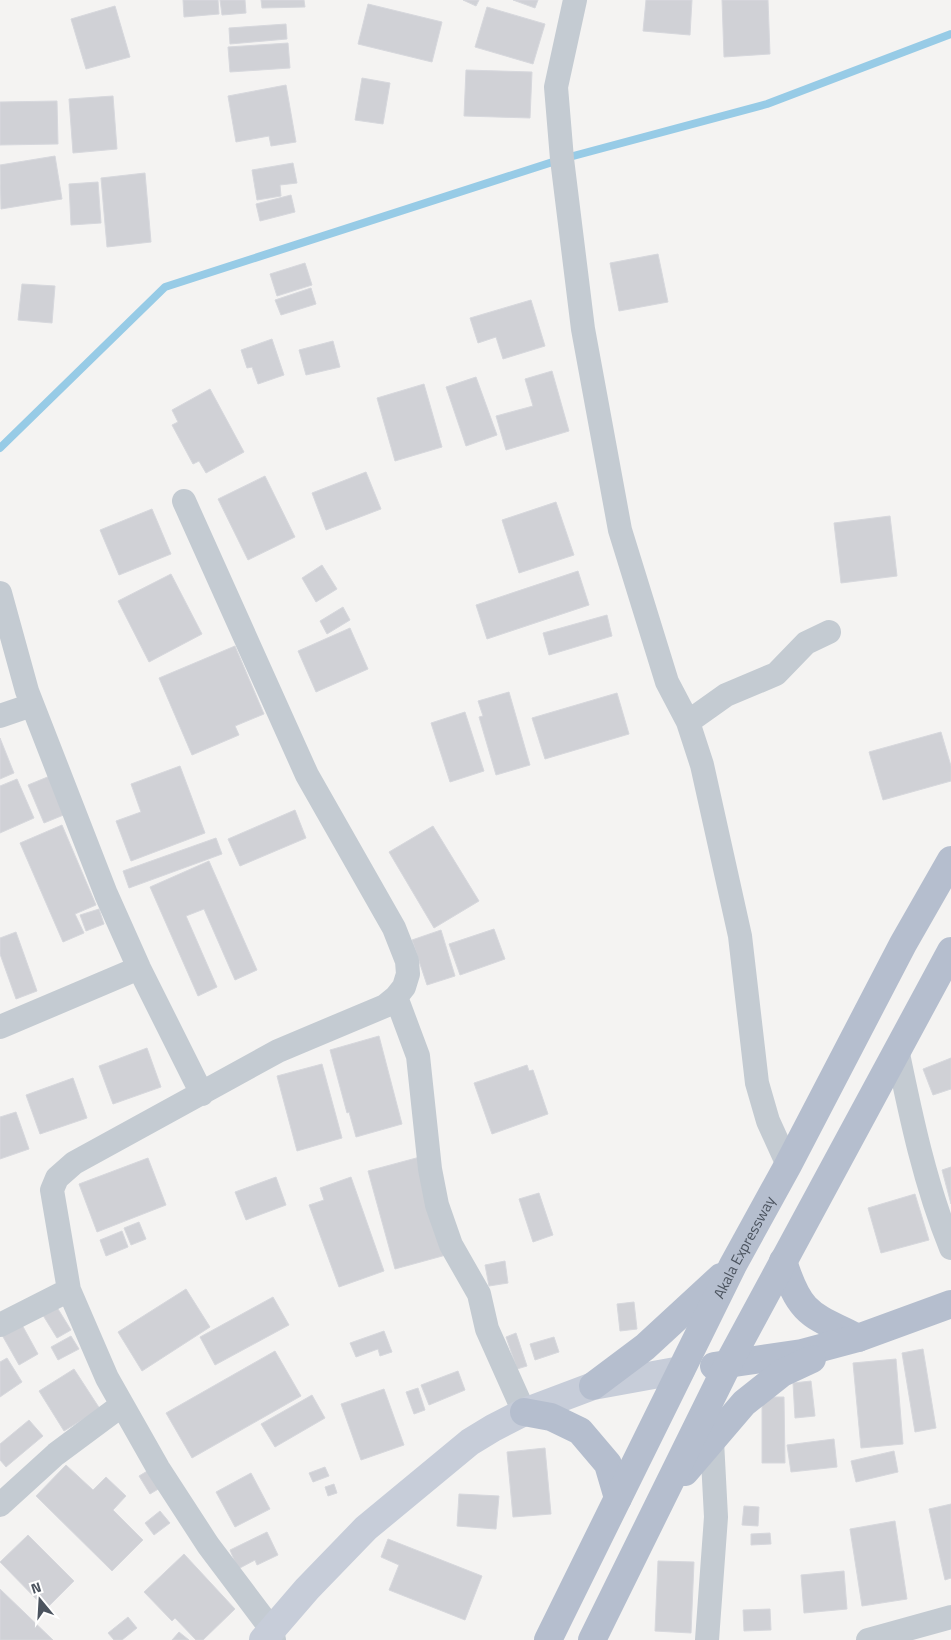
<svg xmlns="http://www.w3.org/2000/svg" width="951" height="1640" font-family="'Titillium Web',sans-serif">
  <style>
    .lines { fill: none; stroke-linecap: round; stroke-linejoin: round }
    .stream { stroke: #97cbe6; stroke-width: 8 }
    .building { fill: #d0d1d6; stroke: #d7d8dd }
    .street { stroke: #c4cbd2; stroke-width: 24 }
    .secondary { stroke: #c7cdd9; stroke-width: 28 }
    .primary { stroke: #b5bece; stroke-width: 28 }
    .labels { text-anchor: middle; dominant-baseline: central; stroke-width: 4; stroke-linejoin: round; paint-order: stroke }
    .street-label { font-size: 15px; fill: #4b535e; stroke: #fff }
  </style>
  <rect width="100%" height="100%" fill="#f4f3f2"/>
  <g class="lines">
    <path class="stream" d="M 0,448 L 165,287 L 562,159 L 767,104 L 951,34"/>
  </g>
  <path class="building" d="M 183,0 L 218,0 L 219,14 L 184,17 Z
    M 220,0 L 245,0 L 246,13 L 222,15 Z
    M 261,0 L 304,0 L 305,7 L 262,8 Z
    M 463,0 L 479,0 L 476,6 Z
    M 513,0 L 538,0 L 535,8 Z
    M 646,0 L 692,0 L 690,35 L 643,31 Z
    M 722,0 L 768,0 L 770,54 L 724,57 Z
    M 368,4 L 442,22 L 432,62 L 358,44 Z
    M 115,6 L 130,57 L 86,69 L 71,19 Z
    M 487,7 L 545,24 L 533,64 L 475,47 Z
    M 286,24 L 287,39 L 230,44 L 229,28 Z
    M 288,43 L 290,68 L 230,72 L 228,47 Z
    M 466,70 L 532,72 L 530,118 L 464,116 Z
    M 362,78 L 390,83 L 383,124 L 355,120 Z
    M 286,85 L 296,142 L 271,146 L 269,136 L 236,142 L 228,96 Z
    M 113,96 L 117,149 L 73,153 L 69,99 Z
    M 57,101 L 58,144 L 0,145 L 0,102 Z
    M 55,156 L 62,199 L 1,209 L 0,165 Z
    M 293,163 L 297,183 L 280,185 L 281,196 L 257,200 L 252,170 Z
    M 145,173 L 151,242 L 107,247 L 101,178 Z
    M 98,182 L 101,223 L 71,225 L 69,184 Z
    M 291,195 L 295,212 L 260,221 L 256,204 Z
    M 658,254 L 668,302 L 619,311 L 610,263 Z
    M 305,263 L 312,285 L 277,296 L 270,274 Z
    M 22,284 L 55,286 L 52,323 L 18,320 Z
    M 311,288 L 316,304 L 281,315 L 275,300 Z
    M 531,300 L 545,346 L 503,359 L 496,337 L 478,343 L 470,318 Z
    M 272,339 L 284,375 L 258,384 L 252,367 L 247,368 L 241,350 Z
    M 333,341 L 340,367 L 306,375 L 299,350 Z
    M 552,371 L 569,431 L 506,450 L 496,416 L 533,406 L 525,379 Z
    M 476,377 L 497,435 L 466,446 L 446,387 Z
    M 424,384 L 442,447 L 395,461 L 377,398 Z
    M 210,389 L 244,452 L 206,473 L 199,461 L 193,464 L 172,425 L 178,422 L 172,410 Z
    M 366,472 L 381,509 L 326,530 L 312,493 Z
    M 265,476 L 295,537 L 248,560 L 218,499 Z
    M 556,502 L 574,555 L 519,573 L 502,520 Z
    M 152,509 L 171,554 L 119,575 L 100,530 Z
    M 890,516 L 897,576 L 841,583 L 834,523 Z
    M 322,565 L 337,589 L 316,602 L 302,578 Z
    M 578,571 L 589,605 L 487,639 L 476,605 Z
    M 171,574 L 202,634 L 149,662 L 118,601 Z
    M 343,607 L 350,620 L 327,634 L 320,621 Z
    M 607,615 L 612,636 L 549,655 L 543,633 Z
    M 350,628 L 368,669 L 316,692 L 298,651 Z
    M 235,646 L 264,714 L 235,726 L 239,735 L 192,755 L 159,678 Z
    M 509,692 L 530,765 L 496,775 L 479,717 L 483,716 L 478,701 Z
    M 617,693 L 629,734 L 545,759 L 532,718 Z
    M 465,712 L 484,771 L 450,782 L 431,723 Z
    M 941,732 L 951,766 L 951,781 L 883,800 L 869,752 Z
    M 0,738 L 14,773 L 0,779 Z
    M 180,766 L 205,833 L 131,861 L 116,821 L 141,812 L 131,784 Z
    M 50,776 L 66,814 L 44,823 L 28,785 Z
    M 17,779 L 34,818 L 0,833 L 0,786 Z
    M 295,810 L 306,838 L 240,866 L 228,839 Z
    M 62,825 L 96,905 L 75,914 L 84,933 L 63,942 L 20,843 Z
    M 433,826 L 479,901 L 434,928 L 389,852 Z
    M 216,838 L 222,854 L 129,888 L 123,871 Z
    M 209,861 L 257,970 L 235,980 L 204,909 L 186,916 L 217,987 L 198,996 L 150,887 Z
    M 99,909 L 104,924 L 86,931 L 80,915 Z
    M 494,929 L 505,959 L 460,975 L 449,944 Z
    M 441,930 L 455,976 L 427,985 L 412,940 Z
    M 16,932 L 37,991 L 16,999 L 0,954 L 0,938 Z
    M 379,1036 L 402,1124 L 356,1137 L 349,1112 L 347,1113 L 330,1050 Z
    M 147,1048 L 161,1087 L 113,1104 L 99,1066 Z
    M 951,1058 L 951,1089 L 933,1095 L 923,1069 Z
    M 322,1064 L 342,1138 L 297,1151 L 277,1076 Z
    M 527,1065 L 529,1071 L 533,1070 L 548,1114 L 492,1134 L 474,1083 Z
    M 73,1078 L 87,1118 L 40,1134 L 26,1095 Z
    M 16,1112 L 29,1149 L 0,1159 L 0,1117 Z
    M 420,1157 L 446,1255 L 395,1269 L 368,1171 Z
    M 148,1158 L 166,1205 L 97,1232 L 79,1184 Z
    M 951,1167 L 951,1204 L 942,1170 Z
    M 276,1177 L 286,1205 L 246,1220 L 235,1192 Z
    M 351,1177 L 384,1271 L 339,1287 L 309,1205 L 324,1200 L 320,1188 Z
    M 539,1193 L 553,1235 L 533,1242 L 519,1199 Z
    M 915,1194 L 929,1240 L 881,1253 L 868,1208 Z
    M 139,1222 L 146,1239 L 131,1245 L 124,1228 Z
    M 122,1231 L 128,1247 L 106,1256 L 100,1240 Z
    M 505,1261 L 508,1283 L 489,1286 L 485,1265 Z
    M 186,1289 L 210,1327 L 142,1371 L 118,1332 Z
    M 273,1297 L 289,1325 L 215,1365 L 200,1337 Z
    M 634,1302 L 637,1329 L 620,1331 L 617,1304 Z
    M 55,1304 L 71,1330 L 57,1338 L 41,1312 Z
    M 21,1323 L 38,1354 L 19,1365 L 2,1335 Z
    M 384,1331 L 392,1352 L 380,1356 L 378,1349 L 356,1357 L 350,1343 Z
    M 516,1333 L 527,1366 L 517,1369 L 506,1337 Z
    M 71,1336 L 79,1349 L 58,1360 L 51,1347 Z
    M 554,1337 L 559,1352 L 535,1360 L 530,1344 Z
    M 923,1349 L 936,1428 L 915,1432 L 902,1353 Z
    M 275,1351 L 301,1396 L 192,1458 L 166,1413 Z
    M 7,1358 L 22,1382 L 0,1397 L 0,1362 Z
    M 896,1359 L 903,1444 L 861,1448 L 853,1363 Z
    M 74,1369 L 100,1409 L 64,1431 L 39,1391 Z
    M 458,1371 L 465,1390 L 429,1405 L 421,1385 Z
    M 811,1381 L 815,1416 L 795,1418 L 793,1383 Z
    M 418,1388 L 425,1410 L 414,1414 L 406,1392 Z
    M 384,1389 L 404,1445 L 361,1460 L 341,1404 Z
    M 312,1395 L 325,1418 L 275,1447 L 261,1424 Z
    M 762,1397 L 784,1397 L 785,1463 L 762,1463 Z
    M 29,1420 L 43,1436 L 6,1467 L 0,1460 L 0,1444 Z
    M 834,1439 L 837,1467 L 791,1472 L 787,1445 Z
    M 545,1448 L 551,1514 L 513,1517 L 507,1452 Z
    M 894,1451 L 898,1472 L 856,1482 L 851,1461 Z
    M 66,1465 L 93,1490 L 106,1477 L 126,1496 L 113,1510 L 143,1540 L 112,1571 L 36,1496 Z
    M 325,1467 L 329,1476 L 313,1482 L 309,1473 Z
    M 149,1470 L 160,1488 L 150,1494 L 139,1476 Z
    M 251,1473 L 270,1509 L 235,1527 L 216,1492 Z
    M 334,1484 L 337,1493 L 328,1496 L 325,1487 Z
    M 459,1494 L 499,1496 L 496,1529 L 457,1526 Z
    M 951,1504 L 951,1578 L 945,1580 L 929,1509 Z
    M 744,1506 L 759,1507 L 758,1526 L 742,1525 Z
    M 160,1511 L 170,1523 L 154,1535 L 145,1523 Z
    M 895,1521 L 907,1599 L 862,1606 L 850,1529 Z
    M 267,1532 L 278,1555 L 257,1565 L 255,1560 L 238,1569 L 230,1550 Z
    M 770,1533 L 771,1544 L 751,1545 L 751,1534 Z
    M 28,1535 L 74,1581 L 46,1609 L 0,1562 Z
    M 388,1539 L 482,1576 L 465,1620 L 389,1590 L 399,1565 L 381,1557 Z
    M 184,1554 L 235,1609 L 203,1640 L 196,1640 L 175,1618 L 172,1621 L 144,1592 Z
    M 658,1561 L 694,1562 L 691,1633 L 655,1631 Z
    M 844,1571 L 847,1609 L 804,1613 L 801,1575 Z
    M 0,1589 L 53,1640 L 0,1640 Z
    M 770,1609 L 771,1630 L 744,1631 L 743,1610 Z
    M 128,1617 L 137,1628 L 122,1640 L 114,1640 L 108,1633 Z
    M 179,1632 L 189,1640 L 172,1640 Z"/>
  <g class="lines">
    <path class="street" d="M 575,0 L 556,87 L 562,159 L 583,329 L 620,530 L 667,682 L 688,722 L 702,765 L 740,936 L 757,1083 L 768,1121 L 788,1165
      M 184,501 L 307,775 L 394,928 L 407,961 L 408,974 L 404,987 L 396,997 L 385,1006 L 278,1051 L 74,1163 L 57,1178 L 52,1190 L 69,1290 L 107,1378 L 158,1468 L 208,1545 L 272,1630 L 274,1640
      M 0,593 L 27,691 L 106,894 L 139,968 L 202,1094
      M 0,716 L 32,705
      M 688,722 L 726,695 L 776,674 L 806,643 L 829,632
      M 396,997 L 418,1056 L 430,1169 L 437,1205 L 451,1245 L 479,1294 L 487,1329 L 524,1412
      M 0,1027 L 139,968
      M 897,1049 C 911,1117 925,1184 951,1248
      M 0,1325 L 69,1290
      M 0,1505 L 56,1454 L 122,1405
      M 707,1640 L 716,1517 L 712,1441
      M 868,1640 L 951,1617"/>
    <path class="secondary" d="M 263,1640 L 307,1589 L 366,1528 L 470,1442 L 493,1428 L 524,1412 L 593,1386 L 681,1370"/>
    <g class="primary">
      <path d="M 783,1261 C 800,1315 810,1314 858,1338"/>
      <path d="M 714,1366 L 802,1353 L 858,1338 L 951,1304"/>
      <path d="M 593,1386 L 645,1347 L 721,1277"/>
      <path d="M 524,1412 L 551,1417 L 580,1431 L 608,1464 L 618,1498"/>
      <path d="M 685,1472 L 744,1403 L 782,1373 L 812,1359"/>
      <path id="s1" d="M 548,1640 L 733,1265 L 788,1165 L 903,944 L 951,860"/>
      <path d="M 592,1640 L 728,1364 L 951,951"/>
    </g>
  </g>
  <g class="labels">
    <g class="street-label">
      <text stroke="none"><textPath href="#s1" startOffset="439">Akala Expressway</textPath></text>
    </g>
  </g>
  <g transform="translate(40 1600) rotate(342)" stroke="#ffffff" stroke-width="4" paint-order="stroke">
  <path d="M0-4L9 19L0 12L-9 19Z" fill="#4b535e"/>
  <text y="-8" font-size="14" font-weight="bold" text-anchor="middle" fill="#4b535e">N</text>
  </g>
</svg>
